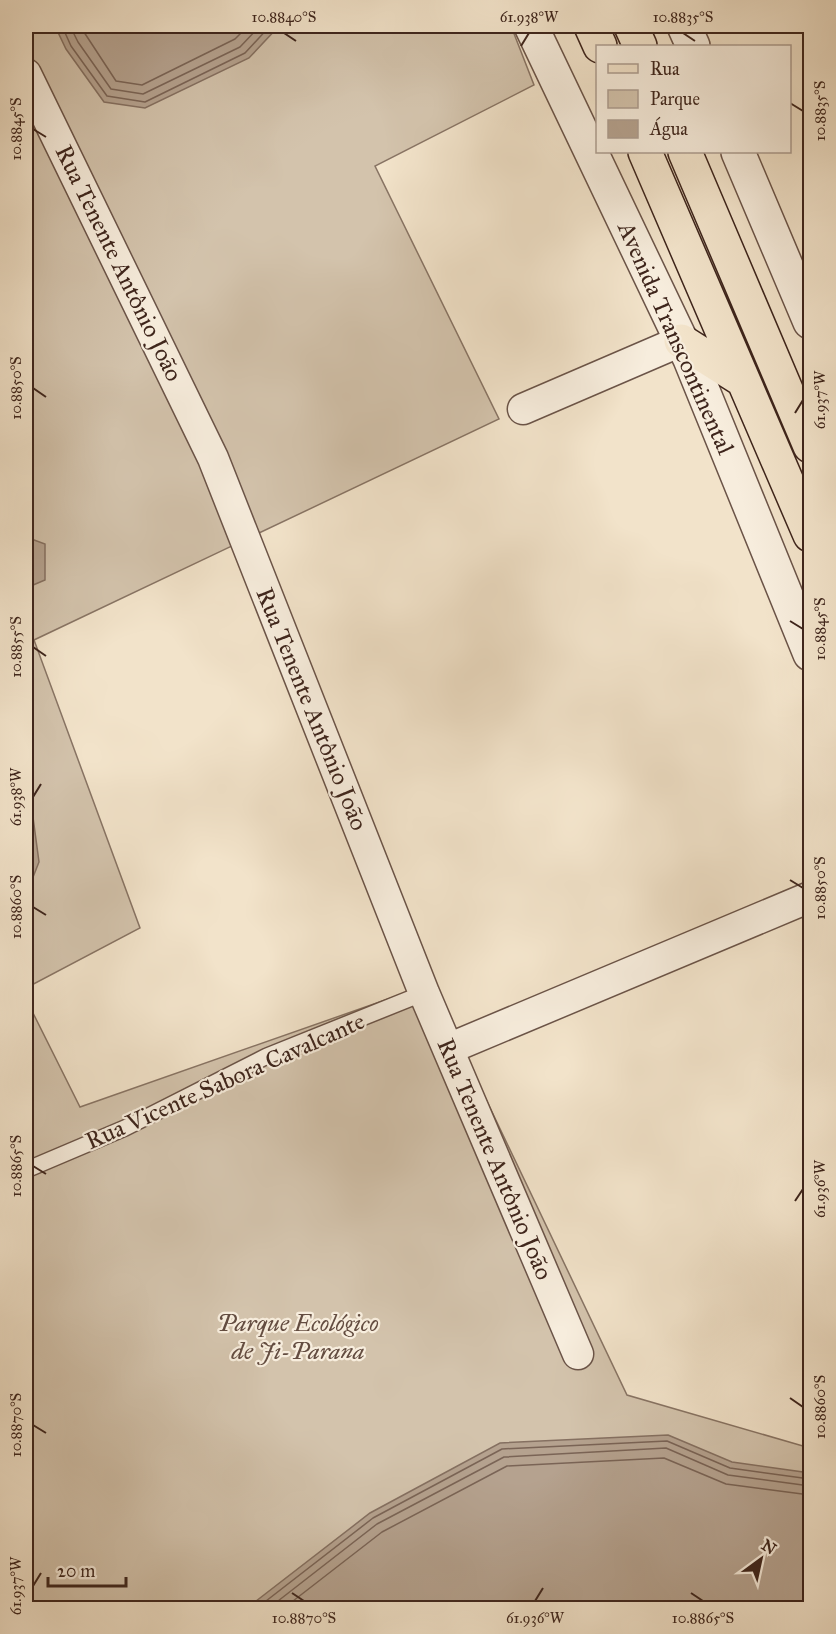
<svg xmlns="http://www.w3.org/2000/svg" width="836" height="1634" font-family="'IM FELL Great Primer',serif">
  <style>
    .green { fill: #d3c3ac; stroke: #887464; stroke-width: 1.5 }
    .water { fill: #b5a28f; stroke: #857061; stroke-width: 1.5 }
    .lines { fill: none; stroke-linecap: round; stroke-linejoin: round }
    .shore { stroke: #7a6456; stroke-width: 1.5 }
    .service-casing { stroke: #6b5448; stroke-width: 18 }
    .minor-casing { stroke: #6b5448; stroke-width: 33 }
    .tertiary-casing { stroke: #6b5448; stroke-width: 36 }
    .primary-casing { stroke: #3e251c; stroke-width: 36 }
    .service { stroke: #f7eddd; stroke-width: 15 }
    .minor { stroke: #f7eddd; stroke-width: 30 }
    .tertiary { stroke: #f7eddd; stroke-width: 33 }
    .primary { stroke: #f2e3ca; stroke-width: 33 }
    .ticks { fill: none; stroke: #3e251c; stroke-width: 2 }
    .labels { text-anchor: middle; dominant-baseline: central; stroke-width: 4.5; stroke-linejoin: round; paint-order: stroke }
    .street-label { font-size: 24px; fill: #3e251c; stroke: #f7eddd }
    .park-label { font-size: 24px; font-style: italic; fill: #634c40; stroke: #f7eddd }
    .neatline { fill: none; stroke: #3e251c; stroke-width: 2 }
    .ticks-label { font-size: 15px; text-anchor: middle; fill: #3e251c }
  </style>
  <rect width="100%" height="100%" fill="#f2e3ca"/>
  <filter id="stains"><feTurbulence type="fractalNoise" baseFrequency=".00333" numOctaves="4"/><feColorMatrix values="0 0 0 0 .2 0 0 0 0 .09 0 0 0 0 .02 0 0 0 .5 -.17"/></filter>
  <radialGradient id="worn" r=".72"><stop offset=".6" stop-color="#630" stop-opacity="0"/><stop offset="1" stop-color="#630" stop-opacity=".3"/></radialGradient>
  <path class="green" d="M 26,26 L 511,26 L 534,85 L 375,166 L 499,419 L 34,640 L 140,928 L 26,988 Z
    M 431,984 L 627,1395 L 810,1448 L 810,1608 L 26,1608 L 26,999 L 80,1107 Z"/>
  <path class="water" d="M 55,26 L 279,26 L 249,58 L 145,108 L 104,102 L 66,49 Z
    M 26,537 L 45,544 L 45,580 L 26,588 Z
    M 26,790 L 32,810 L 39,862 L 26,895 Z
    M 668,1435 L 732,1462 L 810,1473 L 810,1608 L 247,1608 L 370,1513 L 500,1443 Z"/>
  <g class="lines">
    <path class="shore" d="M 62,26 L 71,46 L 107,96 L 145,102 L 245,53 L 270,26
      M 70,26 L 78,42 L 111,89 L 143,94 L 240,47 L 260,26
      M 80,26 L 116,81 L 142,85 L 235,39 L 248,26
      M 26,809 L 33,861 L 26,879
      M 257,1608 L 373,1518 L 502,1449 L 667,1441 L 730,1468 L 810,1479
      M 269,1608 L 377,1524 L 504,1457 L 666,1448 L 728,1475 L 810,1486
      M 284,1608 L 382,1532 L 507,1466 L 664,1458 L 726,1484 L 810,1495"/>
    <g class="service-casing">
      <path id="service" d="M 26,1170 L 125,1128 L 267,1056 L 424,993"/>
    </g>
    <g class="minor-casing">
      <path id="minor" d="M 26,74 L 213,458 L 424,993 L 578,1354
        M 523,409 L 681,341
        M 448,1049 L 810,897"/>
    </g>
    <g class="tertiary-casing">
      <path id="tertiary" d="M 531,26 L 690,359 L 810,654
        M 684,26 L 693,46
        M 738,152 L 810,322"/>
    </g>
    <g class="primary-casing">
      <path id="primary" d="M 591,26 L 600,46
        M 631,26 L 640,46
        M 645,152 L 810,535
        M 685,152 L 810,446
        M 681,341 L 741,379"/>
    </g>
    <use href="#service" class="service"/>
    <use href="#minor" class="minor"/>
    <use href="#tertiary" class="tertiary"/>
    <use href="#primary" class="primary"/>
  </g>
  <path class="ticks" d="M 284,33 L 296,41M 683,33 L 695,41M 521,46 L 529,33M 790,103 L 803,111M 33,129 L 46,137M 33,388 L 46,397M 795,413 L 803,400M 790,621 L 803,629M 33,647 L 46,656M 33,797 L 41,784M 790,880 L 803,888M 33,907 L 46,915M 33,1166 L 46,1174M 795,1201 L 803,1189M 790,1398 L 803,1407M 33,1425 L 46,1433M 33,1586 L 41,1573M 292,1593 L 304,1601M 691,1593 L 703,1601M 535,1601 L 543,1588"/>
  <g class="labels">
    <g class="street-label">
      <text transform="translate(119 263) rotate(64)">Rua Tenente Antônio João</text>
      <text transform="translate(676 338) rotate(66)">Avenida Transcontinental</text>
      <text transform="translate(312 709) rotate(68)">Rua Tenente Antônio João</text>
      <text transform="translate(225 1081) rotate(-24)">Rua Vicente Sabora Cavalcante</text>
      <text transform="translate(495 1159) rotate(67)">Rua Tenente Antônio João</text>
    </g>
    <g class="park-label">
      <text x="298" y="1323">Parque Ecológico<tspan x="298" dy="28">de Ji-Parana</tspan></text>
    </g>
  </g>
  <rect width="836" height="1634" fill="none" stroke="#f2e3ca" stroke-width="66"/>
  <rect x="596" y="45" width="195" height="108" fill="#f7eddd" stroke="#ad9d90" stroke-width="1.5"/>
  <rect x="608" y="64" width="30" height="9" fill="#f2e3ca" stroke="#ad9d90" stroke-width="1.5"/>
  <text x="650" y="75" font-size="18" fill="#3e251c">Rua</text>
  <rect x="608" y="90" width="30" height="18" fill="#d3c3ac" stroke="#ad9d90" stroke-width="1.5"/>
  <text x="650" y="105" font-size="18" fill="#3e251c">Parque</text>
  <rect x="608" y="120" width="30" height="18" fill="#b5a28f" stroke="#ad9d90" stroke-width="1.5"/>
  <text x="650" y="135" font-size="18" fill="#3e251c">Água</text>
  <g transform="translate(761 1559) rotate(33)" stroke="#f7eddd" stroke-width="4.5" paint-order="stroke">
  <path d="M0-4.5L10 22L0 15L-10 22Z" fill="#3e251c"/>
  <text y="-9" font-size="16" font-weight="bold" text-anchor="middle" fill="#3e251c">N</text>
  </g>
  <path d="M48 1577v9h78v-9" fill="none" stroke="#3e251c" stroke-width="3"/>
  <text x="57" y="1577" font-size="18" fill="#3e251c" stroke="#f7eddd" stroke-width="4.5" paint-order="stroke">20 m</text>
  <rect x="33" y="33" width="770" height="1568" class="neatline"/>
  <g class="ticks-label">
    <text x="284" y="22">10.8840°S</text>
    <text x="529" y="22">61.938°W</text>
    <text x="683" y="22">10.8835°S</text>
    <text transform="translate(820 111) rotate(-90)" y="5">10.8835°S</text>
    <text transform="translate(16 129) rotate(-90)" y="5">10.8845°S</text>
    <text transform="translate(16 388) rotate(-90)" y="5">10.8850°S</text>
    <text transform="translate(820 400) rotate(-90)" y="5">61.937°W</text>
    <text transform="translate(820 629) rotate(-90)" y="5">10.8845°S</text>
    <text transform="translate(16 647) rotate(-90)" y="5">10.8855°S</text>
    <text transform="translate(16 797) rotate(-90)" y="5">61.938°W</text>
    <text transform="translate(820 888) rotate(-90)" y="5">10.8850°S</text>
    <text transform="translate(16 907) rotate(-90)" y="5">10.8860°S</text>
    <text transform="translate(16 1166) rotate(-90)" y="5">10.8865°S</text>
    <text transform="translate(820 1189) rotate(-90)" y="5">61.936°W</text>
    <text transform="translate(820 1407) rotate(-90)" y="5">10.8860°S</text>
    <text transform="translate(16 1425) rotate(-90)" y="5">10.8870°S</text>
    <text transform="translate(16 1586) rotate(-90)" y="5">61.937°W</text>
    <text x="304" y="1623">10.8870°S</text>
    <text x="535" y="1623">61.936°W</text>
    <text x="703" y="1623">10.8865°S</text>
  </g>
  <rect width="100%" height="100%" filter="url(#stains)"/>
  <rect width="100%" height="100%" fill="url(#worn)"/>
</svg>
